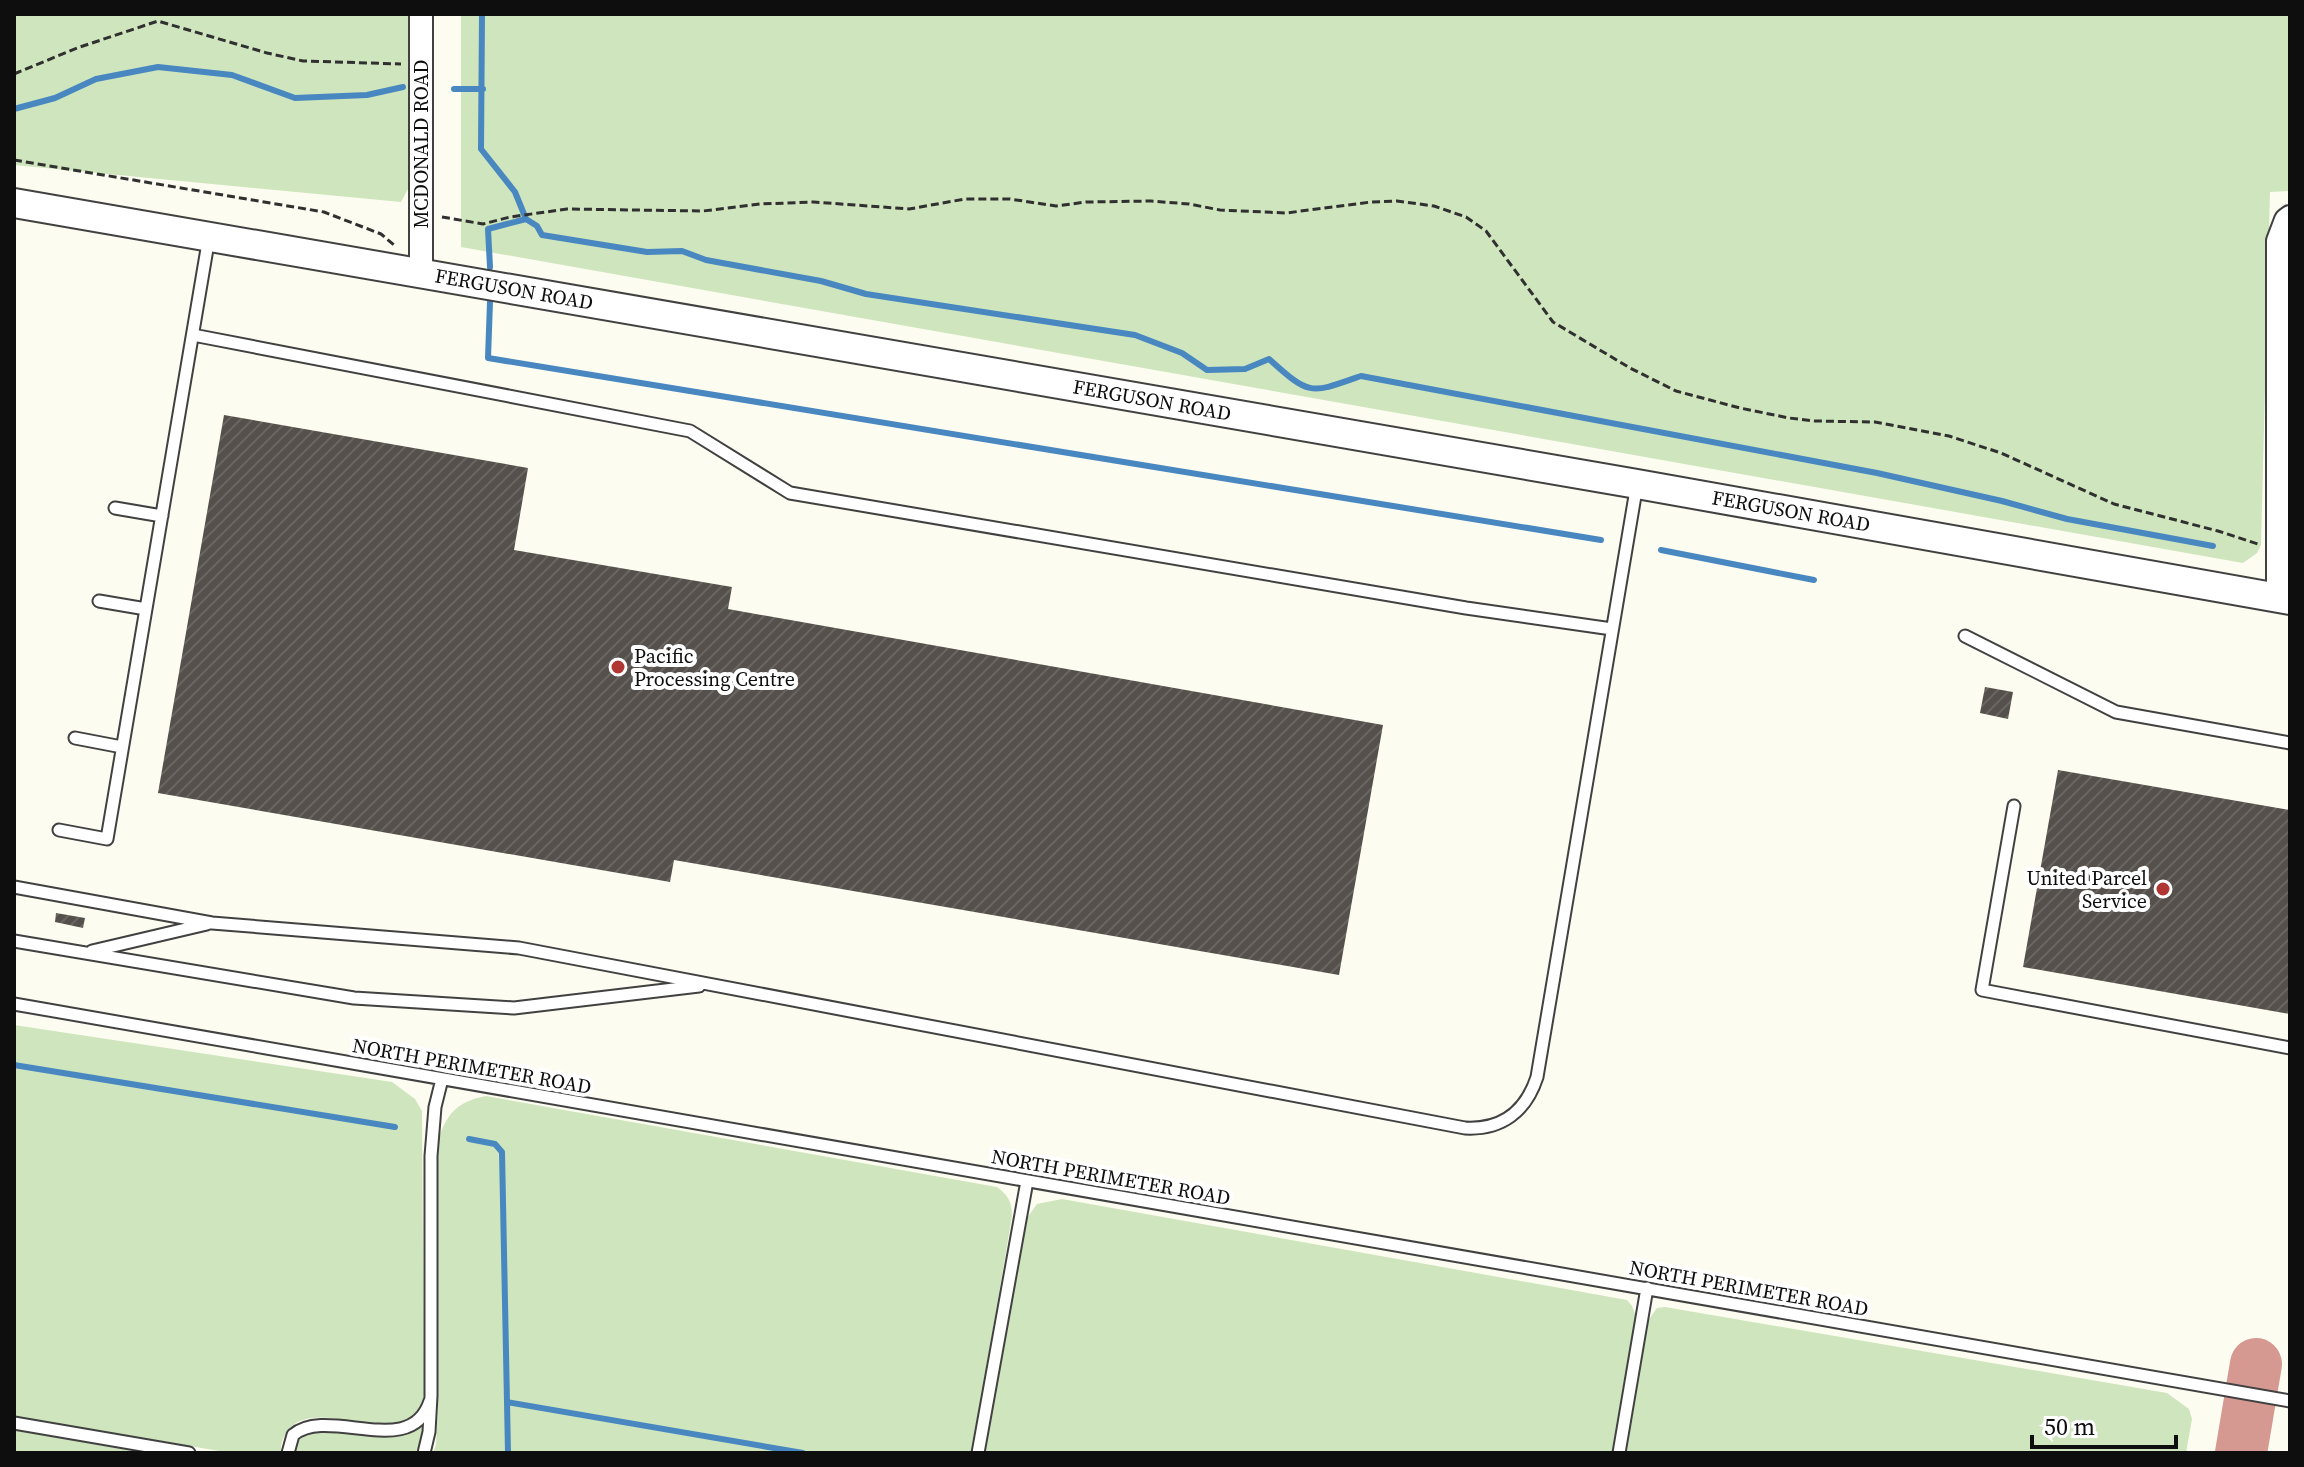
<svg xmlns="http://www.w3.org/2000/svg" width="2304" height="1467" font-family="'Source Serif 4',serif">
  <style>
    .grass { fill: #cfe5bd }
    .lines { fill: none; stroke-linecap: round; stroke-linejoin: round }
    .stream { stroke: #4887c0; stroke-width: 6 }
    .taxiway { stroke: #d69992; stroke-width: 52 }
    .building { fill: url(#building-hatch) }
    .service-casing { stroke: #414141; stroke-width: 15 }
    .minor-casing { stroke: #414141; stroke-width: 26 }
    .tertiary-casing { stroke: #414141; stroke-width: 32 }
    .path { stroke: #303030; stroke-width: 3; stroke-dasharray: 8 4; stroke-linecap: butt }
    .service { stroke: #fff; stroke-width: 11 }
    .minor { stroke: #fff; stroke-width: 22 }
    .tertiary { stroke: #fff; stroke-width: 28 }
    .poi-dot { fill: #b03633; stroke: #fff; stroke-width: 3 }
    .labels { text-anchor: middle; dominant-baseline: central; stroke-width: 8; stroke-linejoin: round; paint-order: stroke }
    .street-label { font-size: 20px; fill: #0e0e0e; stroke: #fff }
    .poi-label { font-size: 20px; fill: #0e0e0e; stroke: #fff; text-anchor: start }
  </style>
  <defs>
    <pattern id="building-hatch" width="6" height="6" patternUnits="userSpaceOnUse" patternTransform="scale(2)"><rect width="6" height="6" fill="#55504b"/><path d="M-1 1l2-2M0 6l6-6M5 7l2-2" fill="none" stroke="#696561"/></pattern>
  </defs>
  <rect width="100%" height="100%" fill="#fdfcf0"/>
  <path class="grass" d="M 14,14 L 413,14 L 414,178 L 401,202 L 14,165 Z
    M 461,14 L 2290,14 L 2290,191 L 2270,192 L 2261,545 L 2257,553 L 2243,563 L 461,247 Z
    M 14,1025 L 392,1082 L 415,1099 L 422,1111 L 424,1395 C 408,1459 319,1392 288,1430 C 283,1437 280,1445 281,1453 L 231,1453 L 14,1416 Z
    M 486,1096 L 997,1187 C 1008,1195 1012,1202 1012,1216 L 972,1453 L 433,1453 L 436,1445 L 438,1406 L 437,1144 C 446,1115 455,1102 486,1096 Z
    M 1062,1199 L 1627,1300 L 1632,1306 L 1637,1319 L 1613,1453 L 984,1453 L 1027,1218 L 1037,1204 Z
    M 1665,1307 L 2167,1393 L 2189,1409 L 2192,1419 L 2186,1453 L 1624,1453 L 1647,1322 L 1657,1308 Z
    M 425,1420 L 419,1447 L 414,1453 L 294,1453 C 294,1444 297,1435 306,1432 C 341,1421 394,1454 425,1420 Z
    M 14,1428 L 162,1453 L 14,1453 Z"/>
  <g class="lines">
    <path class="stream" d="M 482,14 L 481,149 L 515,192 L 526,219 L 488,229 L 490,267
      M 454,89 L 483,89
      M 14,109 L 55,98 L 96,79 L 158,67 L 232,75 L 295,98 L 367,95 L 403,87
      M 526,219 L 537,226 L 542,235 L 647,252 L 682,251 L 706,260 L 821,281 L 866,294 L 1135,335 L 1182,353 L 1207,370 L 1245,369 L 1269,359 C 1310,396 1310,394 1361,376 L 1877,473 L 2002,501 L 2067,519 L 2213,546
      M 490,302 L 488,358 L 1601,540
      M 1661,550 L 1814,580
      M 14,1065 L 395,1127
      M 469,1139 L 495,1144 L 502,1152 L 507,1402 L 803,1453
      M 507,1402 L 508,1453"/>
    <path class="taxiway" d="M 2241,1453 L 2256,1364"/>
  </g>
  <path class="building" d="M 224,415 L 528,468 L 514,550 L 732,587 L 728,609 L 1383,725 L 1339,975 L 674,860 L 670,882 L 158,793 Z
    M 1985,687 L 2013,692 L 2008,719 L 1980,713 Z
    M 2058,770 L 2290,810 L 2290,1014 L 2023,967 Z
    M 56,913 L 85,918 L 83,928 L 55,922 Z"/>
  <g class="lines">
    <g class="service-casing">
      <path id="service" d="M 193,335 L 690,431 L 790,493 L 1466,608 L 1612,629
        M 115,508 L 162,516
        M 99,601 L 146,609
        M 1965,636 L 2116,712 L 2290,743
        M 75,738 L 122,747
        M 2014,806 L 1982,990 L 2290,1048
        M 59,830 L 107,839 L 209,237
        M 14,887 L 212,923 L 519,948 L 1465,1128 C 1502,1130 1526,1111 1537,1077 L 1637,484
        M 14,941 L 354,998 L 514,1008 L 699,986
        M 92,951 L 207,924
        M 14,1004 L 2290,1401
        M 14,1423 L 189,1453
        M 288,1453 L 293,1435 C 328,1405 411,1461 430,1401
        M 424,1453 L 429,1432 L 431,1396 L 431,1156 L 435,1107 L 442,1079
        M 978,1453 L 1027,1181
        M 1619,1453 L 1647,1288"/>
    </g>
    <g class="minor-casing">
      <path id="minor" d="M 421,274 L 421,14
        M 2278,598 L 2278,241 L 2286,220 L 2290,217"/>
    </g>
    <g class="tertiary-casing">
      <path id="tertiary" d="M 14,203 L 1637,484 L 2290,600"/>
    </g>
    <path class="path" d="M 14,74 L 77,48 L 158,21 L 267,53 L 303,61 L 401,64
      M 14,160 L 324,212 L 381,234 L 394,245
      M 442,217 L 483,224 L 510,217 L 567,209 L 703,211 L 760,204 L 814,202 L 909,209 L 965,199 L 1010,199 L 1056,206 L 1086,202 L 1151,201 L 1189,204 L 1220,210 L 1286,213 L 1371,202 L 1397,201 L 1434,206 L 1466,217 L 1486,231 L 1553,322 L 1630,368 L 1676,391 L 1740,408 L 1789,418 L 1815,421 L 1875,422 L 1949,436 L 2001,453 L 2114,504 L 2218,531 L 2258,544"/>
    <use href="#service" class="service"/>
    <use href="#minor" class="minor"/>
    <use href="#tertiary" class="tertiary"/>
  </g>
  <g class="poi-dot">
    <circle cx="618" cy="667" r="8"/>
    <circle cx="2163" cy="889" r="8"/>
  </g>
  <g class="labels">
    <g class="street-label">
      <text transform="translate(421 144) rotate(-90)">MCDONALD ROAD</text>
      <text transform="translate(514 289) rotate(10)">FERGUSON ROAD</text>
      <text transform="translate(1152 400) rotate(10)">FERGUSON ROAD</text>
      <text transform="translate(1791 511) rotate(10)">FERGUSON ROAD</text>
      <text transform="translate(472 1066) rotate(10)">NORTH PERIMETER ROAD</text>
      <text transform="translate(1111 1177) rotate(10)">NORTH PERIMETER ROAD</text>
      <text transform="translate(1749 1288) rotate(10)">NORTH PERIMETER ROAD</text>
    </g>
    <g class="poi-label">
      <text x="634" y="656">Pacific<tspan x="634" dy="23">Processing Centre</tspan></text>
      <text x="2147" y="878" text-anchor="end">United Parcel<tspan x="2147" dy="23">Service</tspan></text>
    </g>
  </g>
  <rect width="2304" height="1467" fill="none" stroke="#0e0e0e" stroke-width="32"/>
  <path d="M2032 1435v12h144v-12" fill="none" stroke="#0e0e0e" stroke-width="4"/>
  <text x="2044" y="1435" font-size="24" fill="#0e0e0e" stroke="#ffffff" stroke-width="6" paint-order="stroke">50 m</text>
</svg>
